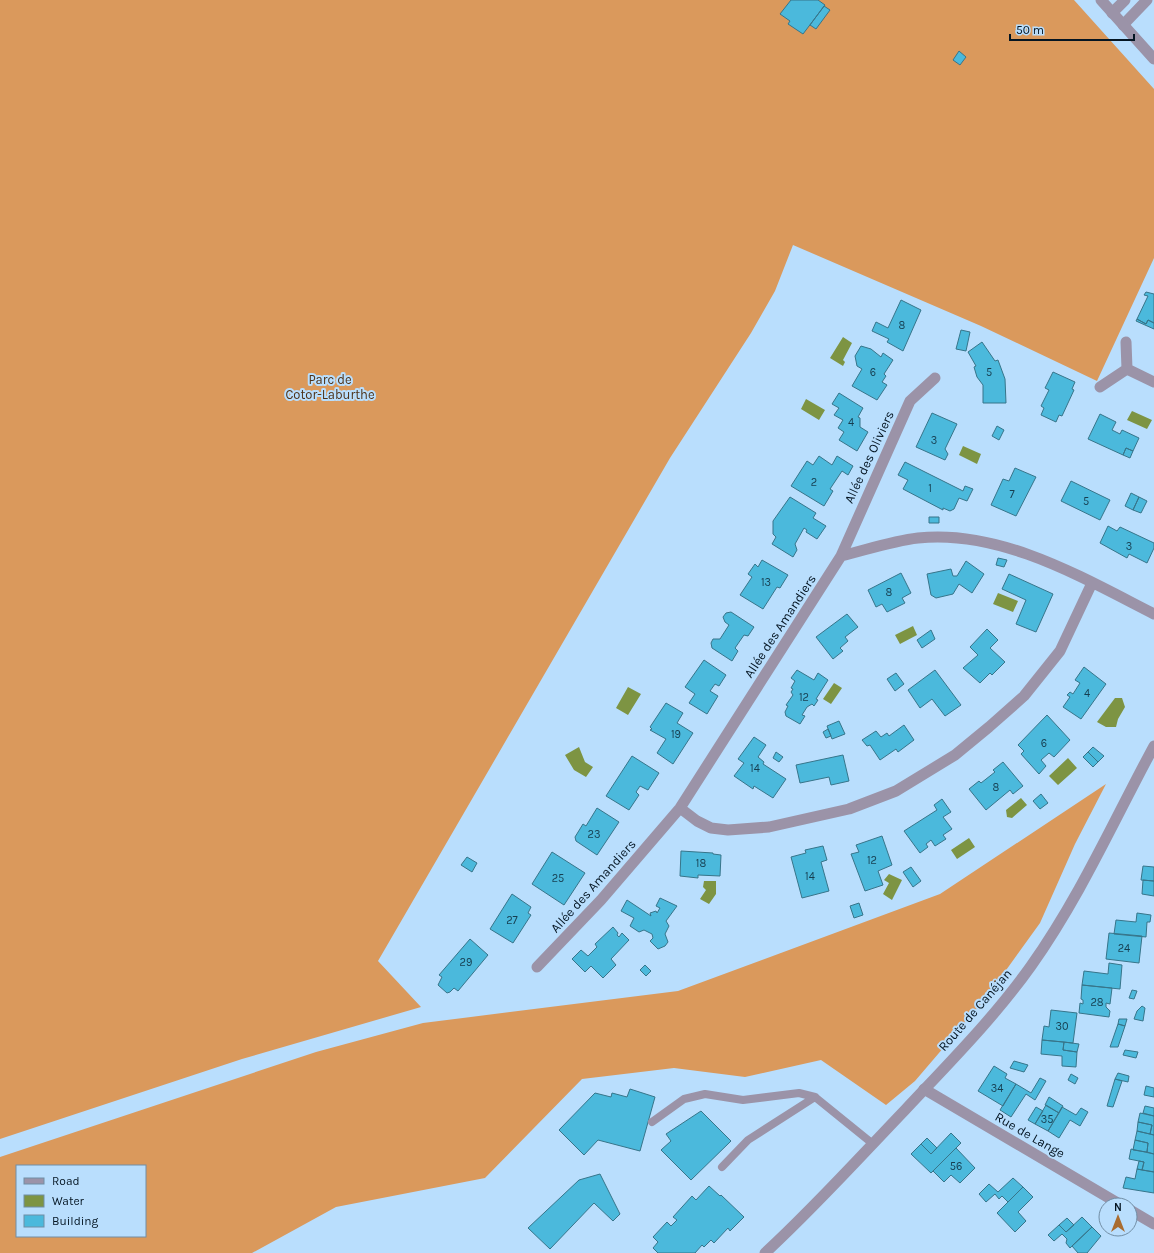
<svg xmlns="http://www.w3.org/2000/svg" width="1154" height="1253" font-family="Karla,sans-serif">
  <style>
    .forest { fill: #da995c; fill-rule: evenodd }
    .water { fill: #7d9443 }
    .building { fill: #4bb9dc; stroke: #37758a }
    .lines { fill: none; stroke-linecap: round; stroke-linejoin: round }
    .service { stroke: #9b93a8; stroke-width: 8 }
    .minor { stroke: #9b93a8; stroke-width: 11 }
    .tertiary { stroke: #9b93a8; stroke-width: 11 }
    .labels { text-anchor: middle; dominant-baseline: central; stroke-width: 4; stroke-linejoin: round; paint-order: stroke }
    .number-label { font-size: 11px; fill: #163e50 }
    .park-label { font-size: 13px; fill: #4e3218; stroke: #b9defd }
    .street-label { font-size: 13px; fill: #041522; stroke: #b9defd }
  </style>
  <rect width="100%" height="100%" fill="#b9defd"/>
  <path class="forest" d="M 0,0 L 1074,0 L 1154,89 L 1154,258 L 1097,381 L 981,326 L 793,245 L 775,291 L 751,333 L 670,458 L 378,961 L 421,1007 L 242,1059 L 0,1139 Z
    M 1106,784 L 1075,844 L 1040,923 L 986,998 L 915,1081 L 886,1105 L 821,1060 L 745,1077 L 674,1068 L 582,1079 L 485,1178 L 336,1207 L 252,1253 L 0,1253 L 0,1157 L 316,1052 L 423,1023 L 678,991 L 940,894 ZM 17,1166 L 145,1166 L 145,1236 L 17,1236 Z"/>
  <path class="water" d="M 843,337 L 852,343 L 843,360 L 845,362 L 843,366 L 830,358 Z
    M 806,399 L 825,410 L 819,420 L 801,409 Z
    M 1132,411 L 1152,420 L 1147,429 L 1127,420 Z
    M 963,446 L 981,454 L 977,464 L 959,455 Z
    M 998,593 L 1018,601 L 1013,612 L 993,604 Z
    M 913,626 L 917,635 L 900,644 L 895,635 Z
    M 834,683 L 842,688 L 831,704 L 823,699 Z
    M 628,687 L 641,694 L 628,715 L 616,708 Z
    M 1115,698 L 1122,698 L 1125,707 L 1118,719 L 1116,727 L 1106,727 L 1097,722 Z
    M 579,747 L 585,762 L 593,767 L 586,777 L 574,770 L 565,755 Z
    M 1068,758 L 1077,768 L 1058,785 L 1049,776 Z
    M 1021,798 L 1027,805 L 1012,818 L 1007,817 L 1006,810 Z
    M 969,838 L 975,847 L 957,859 L 951,850 Z
    M 889,874 L 902,880 L 892,900 L 883,894 L 889,883 L 884,880 Z
    M 704,881 L 716,881 L 716,894 L 709,904 L 700,899 L 706,890 L 703,887 Z"/>
  <path class="building" d="M 791,0 L 818,0 L 825,5 L 803,34 L 788,24 L 790,21 L 780,14 Z
    M 824,6 L 830,10 L 816,29 L 810,25 Z
    M 959,51 L 966,57 L 960,65 L 953,60 Z
    M 1146,292 L 1154,294 L 1154,323 L 1148,320 L 1146,324 L 1137,319 L 1148,296 L 1144,295 Z
    M 901,300 L 921,310 L 903,351 L 887,342 L 889,339 L 872,331 L 876,322 L 888,328 Z
    M 1137,319 L 1146,324 L 1148,320 L 1154,323 L 1154,329 L 1136,321 Z
    M 961,330 L 970,332 L 966,351 L 956,349 Z
    M 982,342 L 995,361 L 998,360 L 1005,379 L 1006,403 L 983,403 L 983,385 L 977,377 L 974,367 L 976,366 L 968,352 Z
    M 861,346 L 871,349 L 881,357 L 883,353 L 893,360 L 884,374 L 886,376 L 882,382 L 887,385 L 877,400 L 852,386 L 862,369 L 857,366 L 855,356 Z
    M 1053,372 L 1075,382 L 1072,389 L 1074,390 L 1062,416 L 1059,415 L 1056,422 L 1041,415 L 1044,408 L 1041,406 L 1049,390 L 1045,388 Z
    M 839,393 L 863,408 L 858,417 L 860,418 L 860,427 L 868,432 L 857,451 L 839,440 L 844,432 L 838,428 L 843,420 L 834,415 L 839,408 L 832,404 Z
    M 932,413 L 957,424 L 945,449 L 948,454 L 945,460 L 916,447 Z
    M 1100,414 L 1116,422 L 1112,430 L 1120,434 L 1122,430 L 1139,438 L 1133,451 L 1126,448 L 1123,455 L 1088,439 Z
    M 997,426 L 1004,430 L 999,440 L 992,436 Z
    M 1126,448 L 1133,451 L 1130,458 L 1123,455 Z
    M 819,456 L 832,465 L 837,456 L 853,466 L 848,475 L 842,471 L 830,489 L 833,491 L 824,506 L 791,486 L 807,461 L 813,465 Z
    M 905,462 L 963,491 L 965,486 L 973,489 L 967,501 L 959,498 L 954,509 L 950,511 L 943,508 L 943,510 L 903,489 L 908,480 L 898,475 Z
    M 1015,468 L 1036,477 L 1016,516 L 991,505 L 1003,479 L 1009,481 Z
    M 1071,481 L 1110,500 L 1100,520 L 1061,501 Z
    M 1131,493 L 1139,497 L 1133,510 L 1125,506 Z
    M 790,497 L 816,513 L 813,518 L 826,526 L 817,539 L 806,532 L 807,530 L 804,528 L 795,544 L 797,550 L 793,557 L 772,544 L 776,537 L 773,534 L 773,521 Z
    M 1139,497 L 1147,501 L 1141,513 L 1133,510 Z
    M 929,517 L 939,517 L 939,523 L 929,523 Z
    M 1108,526 L 1117,531 L 1120,527 L 1154,543 L 1154,548 L 1147,563 L 1129,554 L 1127,558 L 1100,543 Z
    M 998,558 L 1007,560 L 1004,567 L 996,565 Z
    M 762,560 L 788,575 L 780,588 L 777,587 L 763,609 L 740,595 L 752,577 L 748,574 L 755,564 L 758,567 Z
    M 966,561 L 984,574 L 972,593 L 959,584 L 953,594 L 936,598 L 931,595 L 927,574 L 951,569 L 953,576 L 957,576 Z
    M 901,573 L 911,593 L 902,598 L 905,603 L 887,612 L 882,604 L 876,607 L 868,590 Z
    M 1009,574 L 1053,594 L 1036,632 L 1016,624 L 1026,600 L 1002,589 Z
    M 731,612 L 754,627 L 748,636 L 744,635 L 735,648 L 738,651 L 732,661 L 712,648 L 711,643 L 713,639 L 720,639 L 729,625 L 725,622 L 723,617 L 726,613 Z
    M 847,614 L 858,627 L 845,637 L 848,641 L 840,648 L 843,651 L 833,659 L 816,637 Z
    M 987,629 L 998,640 L 990,648 L 1005,662 L 992,675 L 990,673 L 980,683 L 963,668 L 978,655 L 970,647 Z
    M 931,630 L 935,639 L 922,648 L 917,640 Z
    M 704,660 L 726,675 L 719,686 L 715,684 L 710,691 L 718,696 L 707,714 L 689,703 L 695,694 L 685,687 Z
    M 1084,667 L 1106,684 L 1081,719 L 1063,707 L 1070,697 L 1067,695 L 1070,692 L 1073,694 L 1080,683 L 1075,680 Z
    M 797,670 L 814,680 L 818,673 L 828,680 L 816,699 L 818,700 L 814,706 L 812,704 L 807,707 L 802,715 L 805,716 L 800,724 L 786,716 L 785,712 L 788,706 L 786,705 L 793,695 L 791,692 L 793,689 L 791,688 L 795,681 L 791,678 Z
    M 935,670 L 961,705 L 945,716 L 932,699 L 920,708 L 908,690 Z
    M 896,673 L 904,684 L 895,691 L 887,679 Z
    M 666,703 L 683,713 L 677,723 L 693,733 L 673,764 L 657,753 L 666,739 L 650,730 L 652,729 L 650,727 Z
    M 1047,715 L 1070,740 L 1054,757 L 1049,753 L 1041,760 L 1046,766 L 1039,774 L 1021,754 L 1024,751 L 1018,745 Z
    M 839,721 L 845,734 L 832,739 L 827,726 Z
    M 904,725 L 914,740 L 898,752 L 896,749 L 880,760 L 870,745 L 867,746 L 862,740 L 876,731 L 881,737 L 887,733 L 889,736 Z
    M 828,729 L 831,736 L 826,738 L 823,732 Z
    M 754,737 L 766,745 L 758,757 L 764,762 L 763,764 L 786,779 L 773,798 L 754,786 L 753,789 L 734,776 L 744,763 L 738,759 Z
    M 1093,747 L 1104,756 L 1098,762 L 1088,752 Z
    M 776,752 L 783,757 L 779,762 L 773,758 Z
    M 1088,752 L 1098,762 L 1093,767 L 1083,757 Z
    M 843,755 L 849,781 L 831,785 L 829,777 L 800,783 L 796,765 Z
    M 632,756 L 659,773 L 648,790 L 640,786 L 636,792 L 639,795 L 629,810 L 606,796 Z
    M 1003,762 L 1023,786 L 1013,794 L 1010,790 L 986,810 L 969,789 L 979,781 L 981,783 L 995,772 L 993,770 Z
    M 1041,794 L 1048,803 L 1040,809 L 1033,801 Z
    M 942,799 L 951,812 L 943,817 L 952,829 L 943,835 L 946,839 L 935,846 L 931,840 L 926,844 L 928,847 L 920,853 L 904,831 L 937,810 L 934,805 Z
    M 597,808 L 619,822 L 597,855 L 576,841 L 575,837 L 583,824 L 586,826 Z
    M 882,836 L 892,865 L 878,871 L 883,885 L 865,891 L 851,854 L 859,852 L 856,845 Z
    M 823,846 L 827,860 L 821,862 L 829,891 L 802,898 L 791,857 L 806,853 L 805,850 Z
    M 681,851 L 713,853 L 713,854 L 721,855 L 720,876 L 698,875 L 698,878 L 680,876 Z
    M 552,852 L 585,873 L 564,905 L 532,884 Z
    M 467,857 L 477,863 L 472,872 L 461,865 Z
    M 1143,866 L 1154,867 L 1154,881 L 1141,880 Z
    M 911,867 L 921,881 L 913,887 L 903,872 Z
    M 1143,880 L 1154,881 L 1154,896 L 1142,894 Z
    M 512,894 L 531,907 L 528,913 L 531,915 L 513,943 L 490,929 Z
    M 660,898 L 677,906 L 666,921 L 669,926 L 665,934 L 668,942 L 665,946 L 658,949 L 650,941 L 653,938 L 652,934 L 644,930 L 639,932 L 630,926 L 634,918 L 621,911 L 627,900 L 651,916 L 650,913 L 656,911 L 657,913 L 660,908 L 656,906 Z
    M 859,903 L 863,915 L 854,918 L 850,906 Z
    M 1137,913 L 1151,915 L 1150,922 L 1147,922 L 1146,937 L 1114,934 L 1116,920 L 1136,922 Z
    M 613,927 L 618,933 L 617,935 L 619,937 L 622,933 L 629,940 L 611,959 L 616,965 L 603,978 L 591,966 L 585,972 L 572,959 L 581,950 L 588,956 L 597,947 L 595,944 Z
    M 1109,933 L 1142,936 L 1139,963 L 1106,959 Z
    M 470,939 L 488,955 L 458,991 L 454,988 L 450,992 L 447,993 L 438,985 L 442,977 L 439,975 Z
    M 1109,963 L 1122,965 L 1120,989 L 1082,985 L 1084,971 L 1108,974 Z
    M 645,965 L 651,971 L 646,976 L 640,970 Z
    M 1082,985 L 1112,988 L 1110,1004 L 1106,1003 L 1106,1007 L 1110,1011 L 1109,1017 L 1079,1013 L 1080,1003 L 1083,1004 L 1083,1000 L 1081,999 Z
    M 1132,990 L 1137,991 L 1134,999 L 1129,998 Z
    M 1142,1006 L 1145,1008 L 1143,1021 L 1134,1019 L 1137,1011 Z
    M 1051,1010 L 1077,1013 L 1073,1043 L 1042,1040 L 1044,1026 L 1049,1027 Z
    M 1119,1019 L 1127,1019 L 1125,1026 L 1118,1024 Z
    M 1118,1024 L 1125,1026 L 1118,1047 L 1110,1047 Z
    M 1042,1040 L 1064,1042 L 1063,1050 L 1077,1052 L 1076,1067 L 1062,1066 L 1062,1056 L 1041,1054 Z
    M 1064,1042 L 1079,1044 L 1077,1052 L 1063,1050 Z
    M 1125,1050 L 1138,1052 L 1136,1058 L 1123,1055 Z
    M 1014,1061 L 1028,1065 L 1024,1072 L 1010,1068 Z
    M 994,1066 L 1007,1074 L 1005,1078 L 1016,1084 L 1003,1106 L 978,1091 Z
    M 1118,1073 L 1129,1076 L 1128,1082 L 1115,1079 Z
    M 1071,1074 L 1078,1078 L 1075,1084 L 1068,1080 Z
    M 1040,1078 L 1046,1081 L 1035,1100 L 1026,1094 L 1011,1117 L 1000,1110 L 1016,1084 L 1031,1093 Z
    M 1115,1079 L 1122,1081 L 1113,1107 L 1107,1106 Z
    M 1146,1086 L 1154,1088 L 1154,1097 L 1144,1095 Z
    M 630,1089 L 655,1097 L 640,1151 L 598,1140 L 584,1155 L 559,1130 L 595,1093 L 611,1097 L 612,1093 L 627,1097 Z
    M 1049,1097 L 1063,1106 L 1059,1113 L 1045,1105 Z
    M 1046,1105 L 1059,1113 L 1048,1131 L 1035,1124 Z
    M 1145,1106 L 1154,1108 L 1154,1116 L 1143,1113 Z
    M 1036,1107 L 1043,1111 L 1035,1124 L 1028,1120 Z
    M 1062,1107 L 1076,1115 L 1081,1108 L 1088,1112 L 1080,1126 L 1070,1120 L 1059,1138 L 1048,1131 Z
    M 701,1111 L 731,1141 L 691,1180 L 661,1150 L 671,1141 L 666,1134 Z
    M 1140,1113 L 1154,1116 L 1154,1135 L 1150,1134 L 1152,1125 L 1138,1122 Z
    M 1138,1122 L 1152,1125 L 1150,1134 L 1137,1131 Z
    M 1137,1131 L 1154,1135 L 1154,1154 L 1147,1152 L 1148,1143 L 1135,1140 Z
    M 951,1133 L 961,1143 L 931,1173 L 911,1154 L 921,1144 L 931,1154 Z
    M 927,1138 L 937,1148 L 931,1154 L 921,1144 Z
    M 1135,1140 L 1148,1143 L 1147,1152 L 1133,1150 Z
    M 956,1148 L 975,1168 L 960,1183 L 951,1175 L 944,1182 L 933,1171 Z
    M 1131,1149 L 1154,1154 L 1154,1172 L 1142,1170 L 1144,1162 L 1129,1159 Z
    M 1139,1161 L 1144,1162 L 1142,1170 L 1137,1169 Z
    M 1137,1169 L 1154,1172 L 1154,1193 L 1123,1188 L 1126,1177 L 1135,1179 Z
    M 600,1174 L 620,1214 L 613,1221 L 594,1203 L 550,1249 L 528,1228 L 579,1180 Z
    M 1013,1178 L 1023,1187 L 1008,1202 L 1002,1196 L 999,1199 L 995,1194 L 986,1202 L 979,1194 L 989,1184 L 998,1192 Z
    M 709,1186 L 720,1196 L 721,1195 L 744,1217 L 730,1231 L 728,1228 L 714,1243 L 711,1240 L 704,1247 L 702,1245 L 695,1253 L 658,1253 L 653,1248 L 658,1242 L 653,1237 L 667,1222 L 671,1226 L 677,1220 L 673,1217 L 692,1196 L 696,1200 Z
    M 1023,1187 L 1033,1197 L 1018,1212 L 1026,1221 L 1015,1232 L 997,1213 Z
    M 1082,1217 L 1092,1227 L 1070,1248 L 1066,1243 L 1067,1239 L 1062,1234 L 1054,1241 L 1048,1235 L 1059,1225 L 1066,1232 Z
    M 1067,1218 L 1074,1225 L 1066,1232 L 1059,1225 Z
    M 1092,1227 L 1101,1236 L 1087,1253 L 1078,1253 L 1072,1246 Z"/>
  <g class="lines">
    <path class="service" d="M 652,1122 L 684,1099 L 705,1094 L 743,1100 L 799,1093 L 815,1097
      M 722,1167 L 748,1140 L 815,1097 L 873,1144"/>
    <path class="minor" d="M 1112,13 L 1125,0
      M 1123,25 L 1147,0
      M 1126,342 L 1127,369 L 1154,382
      M 1100,387 L 1127,369
      M 841,556 L 910,401 L 935,378
      M 680,808 L 697,821 L 711,828 L 728,830 L 769,827 L 849,809 L 896,791 L 955,755 L 989,727 L 1024,696 L 1060,651 L 1092,583
      M 537,967 L 601,900 L 680,808 L 841,556 C 866,550 892,541 918,538 C 1001,529 1083,578 1154,614
      M 924,1089 L 1121,1205
      M 1130,1210 L 1154,1224"/>
    <path class="tertiary" d="M 1101,0 L 1154,59
      M 765,1253 C 814,1208 859,1158 905,1110 C 948,1064 994,1018 1031,966 C 1080,897 1114,820 1154,746"/>
  </g>
  <g class="labels">
    <g class="number-label">
      <text x="902" y="325">8</text>
      <text x="873" y="372">6</text>
      <text x="989" y="372">5</text>
      <text x="851" y="422">4</text>
      <text x="934" y="440">3</text>
      <text x="814" y="482">2</text>
      <text x="930" y="488">1</text>
      <text x="1012" y="494">7</text>
      <text x="1086" y="501">5</text>
      <text x="1129" y="546">3</text>
      <text x="766" y="582">13</text>
      <text x="889" y="592">8</text>
      <text x="1087" y="693">4</text>
      <text x="804" y="697">12</text>
      <text x="676" y="734">19</text>
      <text x="1044" y="743">6</text>
      <text x="755" y="768">14</text>
      <text x="996" y="787">8</text>
      <text x="594" y="834">23</text>
      <text x="872" y="860">12</text>
      <text x="701" y="863">18</text>
      <text x="810" y="876">14</text>
      <text x="558" y="878">25</text>
      <text x="512" y="920">27</text>
      <text x="1124" y="948">24</text>
      <text x="466" y="962">29</text>
      <text x="1097" y="1002">28</text>
      <text x="1062" y="1026">30</text>
      <text x="997" y="1088">34</text>
      <text x="1047" y="1119">35</text>
      <text x="956" y="1166">56</text>
    </g>
    <g class="park-label">
      <text x="330" y="379">Parc de<tspan x="330" dy="15">Cotor-Laburthe</tspan></text>
    </g>
    <g class="street-label">
      <text transform="translate(869 457) rotate(-65)">Allée des Oliviers</text>
      <text transform="translate(780 626) rotate(-57)">Allée des Amandiers</text>
      <text transform="translate(593 886) rotate(-48)">Allée des Amandiers</text>
      <text transform="translate(975 1010) rotate(-49)">Route de Canéjan</text>
      <text transform="translate(1030 1135) rotate(30)">Rue de Lange</text>
    </g>
  </g>
  <rect x="16" y="1165" width="130" height="72" fill="#b9defd" stroke="#718ea5"/>
  <rect x="24" y="1178" width="20" height="6" fill="#9b93a8" stroke="#718ea5"/>
  <text x="52" y="1185" font-size="12" fill="#041522">Road</text>
  <rect x="24" y="1195" width="20" height="12" fill="#7d9443" stroke="#718ea5"/>
  <text x="52" y="1205" font-size="12" fill="#041522">Water</text>
  <rect x="24" y="1215" width="20" height="12" fill="#4bb9dc" stroke="#718ea5"/>
  <text x="52" y="1225" font-size="12" fill="#041522">Building</text>
  <g transform="translate(1118 1217)"><circle r="19" fill="#b9defd" stroke="#718ea5"/>
  <path d="M0-3L7 15L0 10L-7 15Z" fill="#a96c30"/>
  <text y="-6" font-size="11" font-weight="bold" text-anchor="middle" fill="#041522">N</text>
  </g>
  <path d="M1010 34v6h124v-6" fill="none" stroke="#041522" stroke-width="2"/>
  <text x="1016" y="34" font-size="12" fill="#041522" stroke="#b9defd" stroke-width="3" paint-order="stroke">50 m</text>
</svg>
